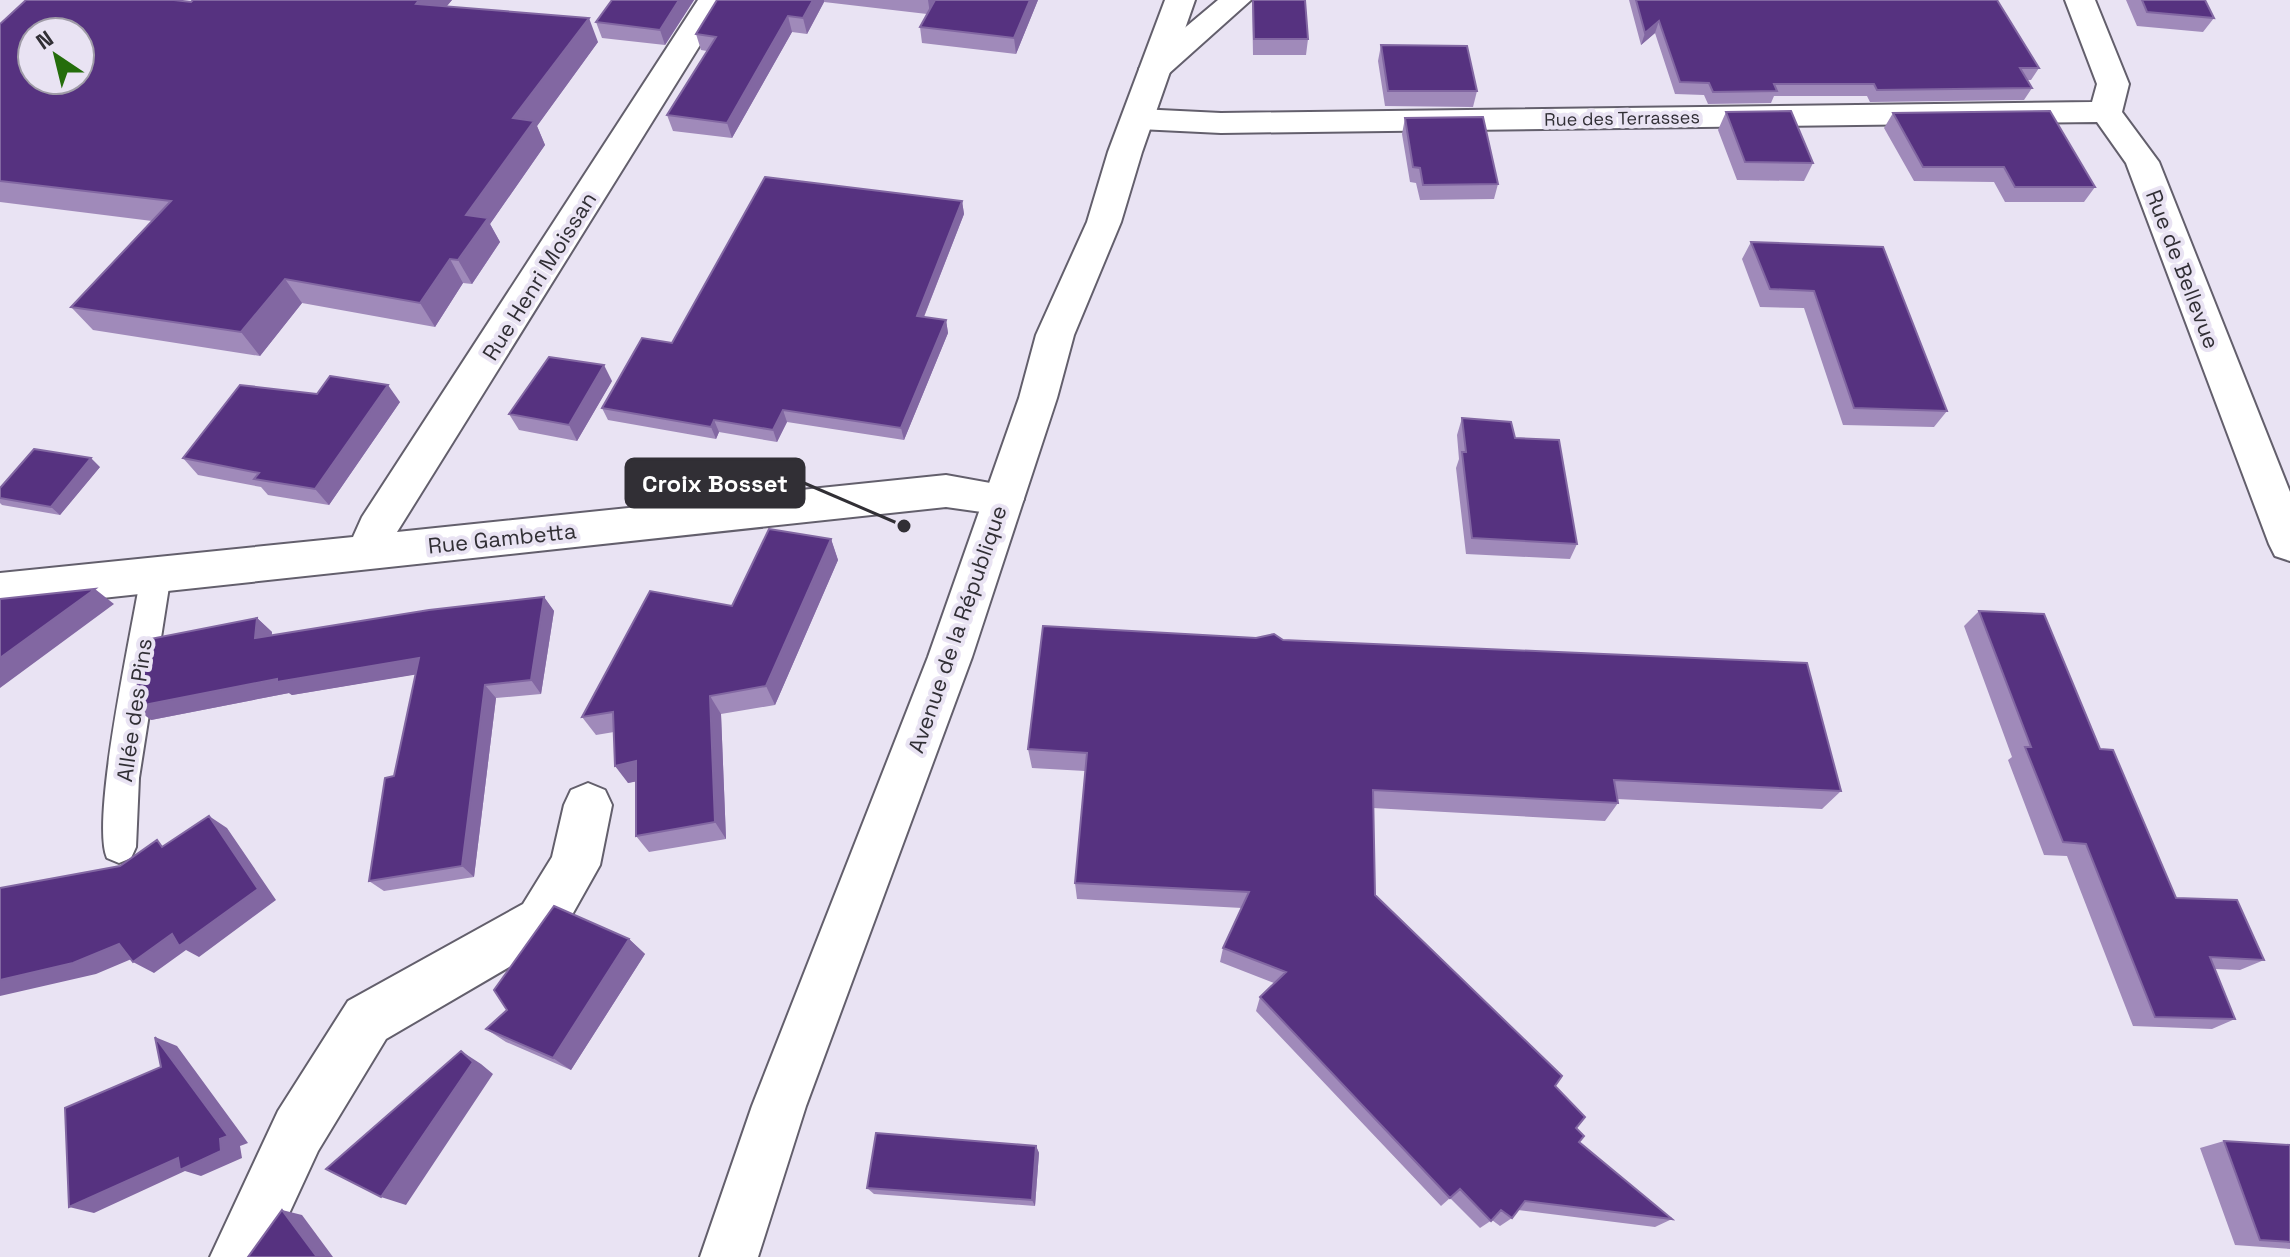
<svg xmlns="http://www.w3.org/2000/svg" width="2290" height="1257" font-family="'Space Grotesk',sans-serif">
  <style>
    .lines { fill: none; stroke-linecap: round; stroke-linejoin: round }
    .service-casing { stroke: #635f6c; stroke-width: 4 }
    .minor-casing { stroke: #635f6c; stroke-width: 4 }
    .secondary-casing { stroke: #635f6c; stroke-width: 4 }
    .service { fill: #fff; fill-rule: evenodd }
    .minor { fill: #fff; fill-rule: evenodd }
    .secondary { fill: #fff; fill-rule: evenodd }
    .wall { fill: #a08aba }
    .shaded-wall { fill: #8267a2 }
    .building { fill: #563280; stroke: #8267a2; stroke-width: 2; fill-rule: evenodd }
    .labels { text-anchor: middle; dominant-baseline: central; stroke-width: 8; stroke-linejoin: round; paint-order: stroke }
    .far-street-label { font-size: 18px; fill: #312f35; stroke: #e9e3f3 }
    .street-label { font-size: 22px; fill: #312f35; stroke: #e9e3f3 }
    .leader { fill: none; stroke: #312f35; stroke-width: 3 }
    .callout-dot { fill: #312f35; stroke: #e9e3f3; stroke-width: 3 }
    .callout { fill: #312f35; stroke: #312f35; stroke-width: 3 }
    .callout-label { font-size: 24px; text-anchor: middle; font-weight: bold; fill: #fff }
  </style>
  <rect width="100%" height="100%" fill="#e9e3f3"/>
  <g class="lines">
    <g class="service-casing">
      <path id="service" d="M 156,562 L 166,566 L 171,574 L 139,778 L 136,847 L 131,858 L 119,863 L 107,858 C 90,820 133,626 141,574 L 146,566 Z"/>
    </g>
    <g class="minor-casing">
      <path id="minor" d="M 698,0 L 728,0 L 397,532 L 946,475 L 1018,488 L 1024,499 L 1018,510 L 1003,515 L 946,507 L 0,609 L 0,573 L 353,537 L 362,517 Z
        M 1218,0 L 1251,0 L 1166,76 L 1155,78 L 1144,76 L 1139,69 L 1144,62 Z
        M 2065,0 L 2095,0 L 2129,84 L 2122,112 L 2159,162 L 2290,492 L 2290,561 L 2275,556 L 2269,544 L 2126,163 L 2097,122 L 1221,133 L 1139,129 L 1127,126 L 1123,119 L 1127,112 L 1139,109 L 1221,113 L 2092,102 L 2097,84 Z
        M 588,783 L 605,790 L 612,805 L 600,865 L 559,938 L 386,1039 L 318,1151 L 269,1257 L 210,1257 L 278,1111 L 348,1001 L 523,904 L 552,857 L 564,805 L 571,790 Z"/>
    </g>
    <g class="secondary-casing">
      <path id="secondary" d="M 1165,0 L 1195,0 L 1142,152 L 1121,222 L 1074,335 L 1057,398 L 972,657 L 806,1106 L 758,1257 L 700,1257 L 752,1106 L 928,657 L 1019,398 L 1036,335 L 1087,222 L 1108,152 Z"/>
    </g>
    <use href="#service" class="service"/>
    <use href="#minor" class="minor"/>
    <use href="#secondary" class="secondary"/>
  </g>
  <path class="wall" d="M 193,0 L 452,0 L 447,6 L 598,42 L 537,126 L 545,145 L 490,224 L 500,242 L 472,284 L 463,283 L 435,327 L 302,303 L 260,356 L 93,330 L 71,307 L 152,221 L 0,202 L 0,24 L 191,2 Z
    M 612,0 L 694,0 L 665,45 L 602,38 L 596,22 Z
    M 717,0 L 1038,0 L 1016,54 L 922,43 L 920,27 L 927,14 L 824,2 L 807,34 L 792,32 L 732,138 L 673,131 L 667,115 L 707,51 L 701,50 L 696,34 Z
    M 1252,0 L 1305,0 L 1308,39 L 1306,55 L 1253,55 Z
    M 1629,0 L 1997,0 L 2039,68 L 2031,80 L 2027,80 L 2032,88 L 2024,100 L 1870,102 L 1867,96 L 1774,96 L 1771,103 L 1708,104 L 1704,95 L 1675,94 L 1655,33 L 1641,45 Z
    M 2126,0 L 2205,0 L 2214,18 L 2203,32 L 2137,26 Z
    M 1381,45 L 1477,91 L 1473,107 L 1385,106 L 1378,61 Z
    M 1726,112 L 1813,163 L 1804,181 L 1737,180 L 1718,130 Z
    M 1893,113 L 2095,187 L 2084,202 L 2005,202 L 1994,182 L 1914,181 L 1884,128 Z
    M 1405,118 L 1498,184 L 1494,199 L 1420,200 L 1416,183 L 1410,182 L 1402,134 Z
    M 962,201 L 964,214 L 924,317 L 946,320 L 948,333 L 904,440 L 787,422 L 777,442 L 719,432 L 716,439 L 608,420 L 602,408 L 672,343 Z
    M 1751,242 L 1883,247 L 1947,411 L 1934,427 L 1843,425 L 1804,308 L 1760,307 L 1742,259 Z
    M 612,381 L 577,441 L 519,430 L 509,414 Z
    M 317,394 L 400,402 L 329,505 L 268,495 L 261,487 L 198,475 L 183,458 Z
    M 1462,418 L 1515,438 L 1577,544 L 1570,559 L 1466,554 L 1456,468 L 1459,459 L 1457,435 Z
    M 100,467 L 60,515 L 2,505 L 0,503 L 0,488 Z
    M 831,539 L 838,560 L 775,705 L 721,714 L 726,839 L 649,852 L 636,836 L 636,781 L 628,783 L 614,732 L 596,735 L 582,717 L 732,606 Z
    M 544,597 L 554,611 L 541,694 L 496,698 L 474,877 L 384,891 L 369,881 L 394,776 L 416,674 L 292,695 L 289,693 L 151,720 L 257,618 L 272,632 L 272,636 Z
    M 1979,611 L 2100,749 L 2176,898 L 2264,960 L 2240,970 L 2215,969 L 2235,1019 L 2212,1029 L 2133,1026 L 2067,856 L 2044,855 L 2008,760 L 2012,757 L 1964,626 Z
    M 1283,640 L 1841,791 L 1822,809 L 1617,799 L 1618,803 L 1605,821 L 1373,808 L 1375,895 L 1555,1086 L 1576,1128 L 1579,1142 L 1672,1219 L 1655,1227 L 1518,1210 L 1512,1218 L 1500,1226 L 1492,1220 L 1480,1228 L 1450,1198 L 1441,1206 L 1256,1011 L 1260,997 L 1274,983 L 1220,962 L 1223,948 L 1242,908 L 1077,899 L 1075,883 L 1085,771 L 1032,768 L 1028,749 Z
    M 629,939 L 645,954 L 571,1070 L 506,1042 L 486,1029 L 507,1010 Z
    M 2224,1141 L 2290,1145 L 2290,1249 L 2235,1245 L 2200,1148 Z
    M 1036,1146 L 1039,1153 L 1035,1206 L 874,1194 L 867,1188 Z"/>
  <path class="shaded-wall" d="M 419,0 L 452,0 L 428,28 L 416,4 Z
    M 679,0 L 694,0 L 665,45 L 660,30 Z
    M 813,0 L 824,0 L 824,2 L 807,34 L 803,18 Z
    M 928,0 L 937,0 L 930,14 Z
    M 1030,0 L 1038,0 L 1016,54 L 1014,38 Z
    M 788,16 L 792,32 L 732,138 L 727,123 Z
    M 589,18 L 598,42 L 537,126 L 545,145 L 490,224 L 500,242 L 472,284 L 458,260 L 466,215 L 513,118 Z
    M 1659,21 L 1655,33 L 1641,45 L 1645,33 Z
    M 962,201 L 964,214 L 919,329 L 917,316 Z
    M 450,259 L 463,283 L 435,327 L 420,303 Z
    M 285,279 L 302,303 L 260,356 L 241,332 Z
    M 946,320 L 948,333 L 904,440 L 901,428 Z
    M 604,365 L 612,381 L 577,441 L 569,425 Z
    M 388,385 L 400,402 L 329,505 L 315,489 Z
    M 783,410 L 787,422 L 777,442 L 773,430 Z
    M 714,420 L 719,432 L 716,439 L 711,427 Z
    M 91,458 L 100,467 L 60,515 L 51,507 Z
    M 831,539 L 838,560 L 775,705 L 766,686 Z
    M 95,589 L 114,604 L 0,688 L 0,658 Z
    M 544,597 L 554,611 L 541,694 L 531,680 Z
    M 257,618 L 272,632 L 270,652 L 255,638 Z
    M 419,658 L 431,672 L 292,695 L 289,693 L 151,720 L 134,707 L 277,679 Z
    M 485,685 L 496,698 L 474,877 L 462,866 Z
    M 710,696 L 721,714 L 726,839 L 715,822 Z
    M 636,761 L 649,779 L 628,783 L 615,766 Z
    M 209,816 L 227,828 L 276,900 L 199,957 L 186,950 L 154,973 L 133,962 Z
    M 629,939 L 645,954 L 571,1070 L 553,1058 Z
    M 119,944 L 141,955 L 96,974 L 0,996 L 0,980 Z
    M 155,1037 L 177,1046 L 248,1143 L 240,1146 L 242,1158 L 201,1176 L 185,1171 L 94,1213 L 69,1207 L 178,1158 Z
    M 461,1051 L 481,1064 L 493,1074 L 406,1205 L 381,1197 Z
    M 1036,1146 L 1039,1153 L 1035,1206 L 1032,1200 Z
    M 282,1210 L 302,1215 L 333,1257 L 317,1257 Z"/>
  <path class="building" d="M 26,0 L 174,0 L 191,2 L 193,0 L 419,0 L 416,4 L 589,18 L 513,118 L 534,121 L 466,215 L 488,218 L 458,260 L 450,259 L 420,303 L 285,279 L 241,332 L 71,307 L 171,201 L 0,181 L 0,24 ZM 32,32 L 80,32 L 80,80 L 32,80 Z
    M 612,0 L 679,0 L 660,30 L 596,22 Z
    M 717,0 L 813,0 L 803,18 L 788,16 L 727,123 L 667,115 L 716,37 L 696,34 Z
    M 935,0 L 1030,0 L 1014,38 L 920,27 Z
    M 1253,0 L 1305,0 L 1308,39 L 1254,39 Z
    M 1636,0 L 1997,0 L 2039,68 L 2020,68 L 2032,88 L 1877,90 L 1874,84 L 1774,84 L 1777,91 L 1713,92 L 1709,83 L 1680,82 L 1659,21 L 1645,33 Z
    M 2142,0 L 2205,0 L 2214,18 L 2147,12 Z
    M 1381,45 L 1467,46 L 1477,91 L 1388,91 Z
    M 1791,111 L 1813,163 L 1745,162 L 1726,112 Z
    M 2050,111 L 2095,187 L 2015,187 L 2004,167 L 1923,167 L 1893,113 Z
    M 1483,117 L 1498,184 L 1423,185 L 1420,168 L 1413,167 L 1405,118 Z
    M 765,177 L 962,201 L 917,316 L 946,320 L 901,428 L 783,410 L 773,430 L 714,420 L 711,427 L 602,408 L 642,338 L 672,343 Z
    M 1751,242 L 1883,247 L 1947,411 L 1854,408 L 1814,291 L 1770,289 Z
    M 549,357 L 604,365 L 569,425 L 509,414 Z
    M 330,376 L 388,385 L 315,489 L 254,479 L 259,473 L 183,458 L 240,385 L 317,394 Z
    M 1462,418 L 1511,422 L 1515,438 L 1559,440 L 1577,544 L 1472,538 L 1462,452 L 1466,452 Z
    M 34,449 L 91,458 L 51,507 L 0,498 L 0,488 Z
    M 769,529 L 831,539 L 766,686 L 710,696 L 715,822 L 636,836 L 636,761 L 615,766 L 613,712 L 582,717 L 650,591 L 732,606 Z
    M 95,589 L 0,658 L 0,599 Z
    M 544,597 L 531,680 L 485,685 L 462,866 L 369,881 L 385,778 L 394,776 L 419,658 L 277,682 L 277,679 L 134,707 L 145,640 L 257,618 L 255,638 L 429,610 Z
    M 1979,611 L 2044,614 L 2100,749 L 2113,750 L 2176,898 L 2237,900 L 2264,960 L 2210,957 L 2235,1019 L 2155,1017 L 2086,844 L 2063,842 L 2025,747 L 2031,747 Z
    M 1043,626 L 1256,638 L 1274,634 L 1283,640 L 1807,663 L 1841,791 L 1614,780 L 1618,803 L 1373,790 L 1375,895 L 1562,1076 L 1555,1086 L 1585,1117 L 1576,1128 L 1584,1136 L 1579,1142 L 1672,1219 L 1525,1201 L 1512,1218 L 1501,1210 L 1491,1221 L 1460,1189 L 1450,1198 L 1260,997 L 1286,972 L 1223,948 L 1249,892 L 1075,883 L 1087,753 L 1028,749 Z
    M 209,816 L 258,889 L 179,946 L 172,934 L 133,962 L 119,944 L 73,963 L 0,980 L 0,888 L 120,866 L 157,840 L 162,847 Z
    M 554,906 L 629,939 L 553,1058 L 486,1029 L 507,1010 L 494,990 Z
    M 155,1037 L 228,1136 L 220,1139 L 221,1151 L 180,1170 L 178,1158 L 69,1207 L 65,1108 L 161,1067 Z
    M 461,1051 L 473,1062 L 381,1197 L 326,1169 Z
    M 876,1133 L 1036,1146 L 1032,1200 L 867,1188 Z
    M 2224,1141 L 2290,1145 L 2290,1242 L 2260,1240 Z
    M 282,1210 L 317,1257 L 248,1257 Z"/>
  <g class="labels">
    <g class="far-street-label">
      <text transform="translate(1622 118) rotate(-1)">Rue des Terrasses</text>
    </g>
    <g class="street-label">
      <text transform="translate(2183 269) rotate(69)">Rue de Bellevue</text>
      <text transform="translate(539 276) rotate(-58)">Rue Henri Moissan</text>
      <text transform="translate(502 538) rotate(-6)">Rue Gambetta</text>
      <text transform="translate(957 629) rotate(-71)">Avenue de la République</text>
      <text transform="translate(134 710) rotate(-82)">Allée des Pins</text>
    </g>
  </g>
  <path class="leader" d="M904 526L804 483"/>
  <circle class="callout-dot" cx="904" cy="526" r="8"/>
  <rect class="callout" x="626" y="459" width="178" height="48" rx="8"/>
  <g class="callout-label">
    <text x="715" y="492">Croix Bosset</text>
  </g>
  <g transform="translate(56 56) rotate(325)"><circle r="38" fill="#e9e3f3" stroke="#9f9ba7" stroke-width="2"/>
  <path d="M0-6L14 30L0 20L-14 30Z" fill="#246d0b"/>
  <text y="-12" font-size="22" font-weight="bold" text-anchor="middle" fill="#312f35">N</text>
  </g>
</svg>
